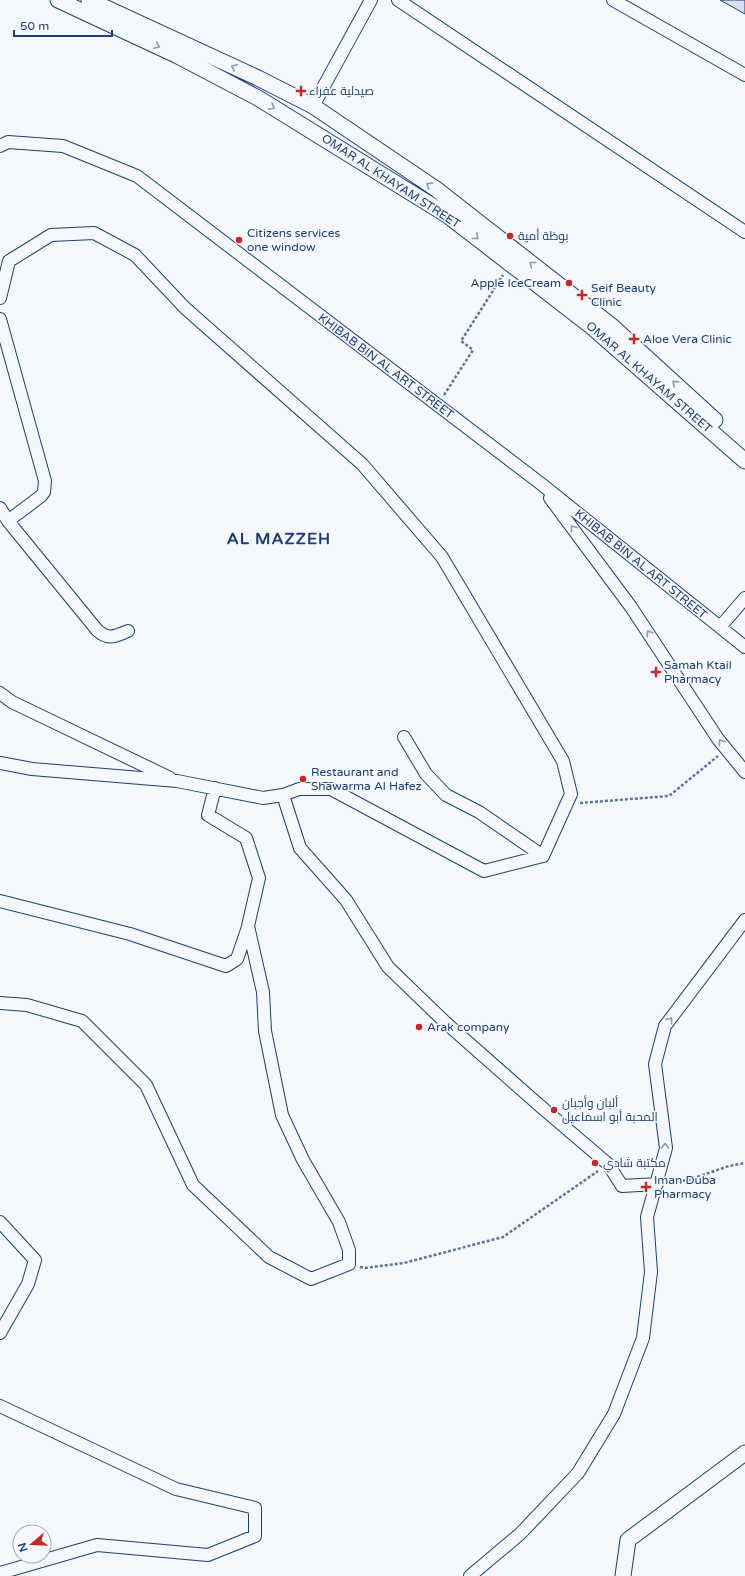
<svg xmlns="http://www.w3.org/2000/svg" width="745" height="1576" font-family="'Varela Round',Cairo,sans-serif">
  <style>
    .building { fill: #d5e0f0; stroke: #1d3f73 }
    .lines { fill: none; stroke-linecap: round; stroke-linejoin: round }
    .minor-casing { stroke: #1d3f73; stroke-width: 14 }
    .tertiary-casing { stroke: #1d3f73; stroke-width: 17 }
    .path { stroke: #5e769c; stroke-width: 2.5; stroke-dasharray: 3 2; stroke-linecap: butt }
    .minor { stroke: #f4f7fb; stroke-width: 12 }
    .tertiary { stroke: #f4f7fb; stroke-width: 15 }
    .oneway { stroke: #889bb7 }
    .poi-dot { fill: #c62828; stroke: #f4f7fb; stroke-width: 1.5 }
    .labels { text-anchor: middle; dominant-baseline: central; stroke-width: 3; stroke-linejoin: round; paint-order: stroke }
    .poi-label { font-size: 12px; fill: #1d3f73; stroke: #f4f7fb; text-anchor: start }
    .street-label { font-size: 12px; fill: #1d3f73; stroke: #f4f7fb }
    .district-label { font-size: 16px; font-weight: bold; letter-spacing: 1px; fill: #1d3f73; stroke: #f4f7fb }
  </style>
  <rect width="100%" height="100%" fill="#f4f7fb"/>
  <path class="building" d="M 720,0 L 745,0 L 745,14 Z"/>
  <g class="lines">
    <g class="minor-casing">
      <path id="minor" d="M 398,0 L 745,232
        M 613,0 L 745,75
        M 313,106 L 371,0
        M 0,146 L 8,142 L 63,146 L 137,176 L 540,483 L 745,647
        M 0,298 L 9,261 L 51,235 L 94,233 L 135,255 L 185,308 L 362,464 L 442,557 L 563,761 L 571,794 L 543,856 L 484,871 L 331,789 L 299,789 L 283,795 L 263,798 L 177,781 L 32,769 L 0,763
        M 0,319 L 45,481 L 44,492 L 41,496 L 8,521
        M 550,498 L 631,607 L 718,739 L 745,772
        M 0,508 L 8,521 L 97,630 C 109,641 115,636 128,631
        M 720,627 L 745,598
        M 0,693 L 12,702 L 170,778
        M 404,737 L 426,774 L 446,795 L 479,812 L 543,856
        M 283,795 L 300,848 L 346,900 L 388,967 L 446,1023 L 539,1105 L 608,1164 L 622,1186 L 657,1184
        M 0,901 L 130,934 L 226,966 L 237,959 L 248,927
        M 0,1003 L 27,1005 L 82,1021 L 146,1085 L 193,1185 L 269,1257 L 311,1279 L 349,1264 L 349,1250 L 339,1222 L 303,1160 L 282,1115 L 265,1031 L 263,992 L 248,926 L 259,878 L 246,838 L 208,815 L 215,788
        M 0,1222 L 35,1260 L 28,1284 L 0,1333
        M 0,1406 L 176,1489 L 255,1508 L 255,1536 L 208,1555 L 97,1545 L 0,1573
        M 470,1576 L 520,1534 L 578,1473 L 614,1414 L 643,1338 L 651,1272 L 647,1217 L 666,1148 L 655,1064 L 665,1026 L 745,920"/>
    </g>
    <g class="tertiary-casing">
      <path id="tertiary" d="M 58,0 L 178,56 L 258,98 L 447,215 L 592,327 L 745,461
        M 89,0 L 258,78 L 313,106 L 436,189 L 613,327 L 715,420
        M 623,1576 L 628,1540 L 745,1453"/>
    </g>
    <path class="path" d="M 444,395 L 473,350 L 461,341 L 503,275
      M 580,803 L 669,796 L 718,756
      M 668,1183 L 688,1180 L 729,1166 L 745,1163
      M 360,1267 L 365,1268 L 404,1263 L 503,1237 L 598,1171"/>
    <use href="#minor" class="minor"/>
    <use href="#tertiary" class="tertiary"/>
  </g>
  <defs><path id="oneway-chevron" d="M-2-3.5L2.5 0L-2 3.5" fill="none" stroke-width="1.6" stroke-linecap="round" stroke-linejoin="round"/></defs>
  <g class="oneway">
    <use href="#oneway-chevron" transform="translate(157 46) rotate(25)"/>
    <use href="#oneway-chevron" transform="translate(234 67) rotate(-155)"/>
    <use href="#oneway-chevron" transform="translate(272 107) rotate(31)"/>
    <use href="#oneway-chevron" transform="translate(429 185) rotate(-146)"/>
    <use href="#oneway-chevron" transform="translate(476 237) rotate(38)"/>
    <use href="#oneway-chevron" transform="translate(532 264) rotate(-142)"/>
    <use href="#oneway-chevron" transform="translate(675 383) rotate(-138)"/>
    <use href="#oneway-chevron" transform="translate(573 528) rotate(-127)"/>
    <use href="#oneway-chevron" transform="translate(649 633) rotate(-123)"/>
    <use href="#oneway-chevron" transform="translate(721 742) rotate(-127)"/>
    <use href="#oneway-chevron" transform="translate(670 1020) rotate(-53)"/>
    <use href="#oneway-chevron" transform="translate(665 1146) rotate(-89)"/>
  </g>
  <g class="poi-dot">
    <path d="M299 85h4v4h4v4h-4v4h-4v-4h-4v-4h4z"/>
    <circle cx="510" cy="236" r="4"/>
    <circle cx="239" cy="240" r="4"/>
    <circle cx="569" cy="283" r="4"/>
    <path d="M580 289h4v4h4v4h-4v4h-4v-4h-4v-4h4z"/>
    <path d="M632 333h4v4h4v4h-4v4h-4v-4h-4v-4h4z"/>
    <path d="M654 666h4v4h4v4h-4v4h-4v-4h-4v-4h4z"/>
    <circle cx="303" cy="779" r="4"/>
    <circle cx="419" cy="1027" r="4"/>
    <circle cx="554" cy="1110" r="4"/>
    <circle cx="595" cy="1163" r="4"/>
    <path d="M644 1181h4v4h4v4h-4v4h-4v-4h-4v-4h4z"/>
  </g>
  <g class="labels">
    <g class="poi-label">
      <text x="309" y="91">صيدلية عفراء</text>
      <text x="247" y="233">Citizens services<tspan x="247" dy="14">one window</tspan></text>
      <text x="518" y="236">بوظة أمية</text>
      <text x="561" y="283" text-anchor="end">Apple IceCream</text>
      <text x="591" y="288">Seif Beauty<tspan x="591" dy="14">Clinic</tspan></text>
      <text x="643" y="339">Aloe Vera Clinic</text>
      <text x="664" y="665">Samah Ktail<tspan x="664" dy="14">Pharmacy</tspan></text>
      <text x="311" y="772">Restaurant and<tspan x="311" dy="14">Shawarma Al Hafez</tspan></text>
      <text x="427" y="1027">Arak company</text>
      <text x="562" y="1103">ألبان وأجبان<tspan x="562" dy="14">المحبة أبو اسماعيل</tspan></text>
      <text x="603" y="1163">مكتبة شادي</text>
      <text x="654" y="1180">Iman Duba<tspan x="654" dy="14">Pharmacy</tspan></text>
    </g>
    <g class="street-label">
      <text transform="translate(391 181) rotate(33)">OMAR AL KHAYAM STREET</text>
      <text transform="translate(386 366) rotate(37)">KHIBAB BIN AL ART STREET</text>
      <text transform="translate(649 377) rotate(41)">OMAR AL KHAYAM STREET</text>
      <text transform="translate(641 564) rotate(39)">KHIBAB BIN AL ART STREET</text>
    </g>
    <g class="district-label">
      <text x="279" y="539">AL MAZZEH</text>
    </g>
  </g>
  <g transform="translate(32 1544) rotate(251)"><circle r="19" fill="#f4f7fb" stroke="#9eadc5"/>
  <path d="M0-3L7 15L0 10L-7 15Z" fill="#c62828"/>
  <text y="-6" font-size="11" font-weight="bold" text-anchor="middle" fill="#1d3f73">N</text>
  </g>
  <path d="M14 30v6h98v-6" fill="none" stroke="#1d3f73" stroke-width="2"/>
  <text x="20" y="30" font-size="12" fill="#1d3f73" stroke="#f4f7fb" stroke-width="3" paint-order="stroke">50 m</text>
</svg>
